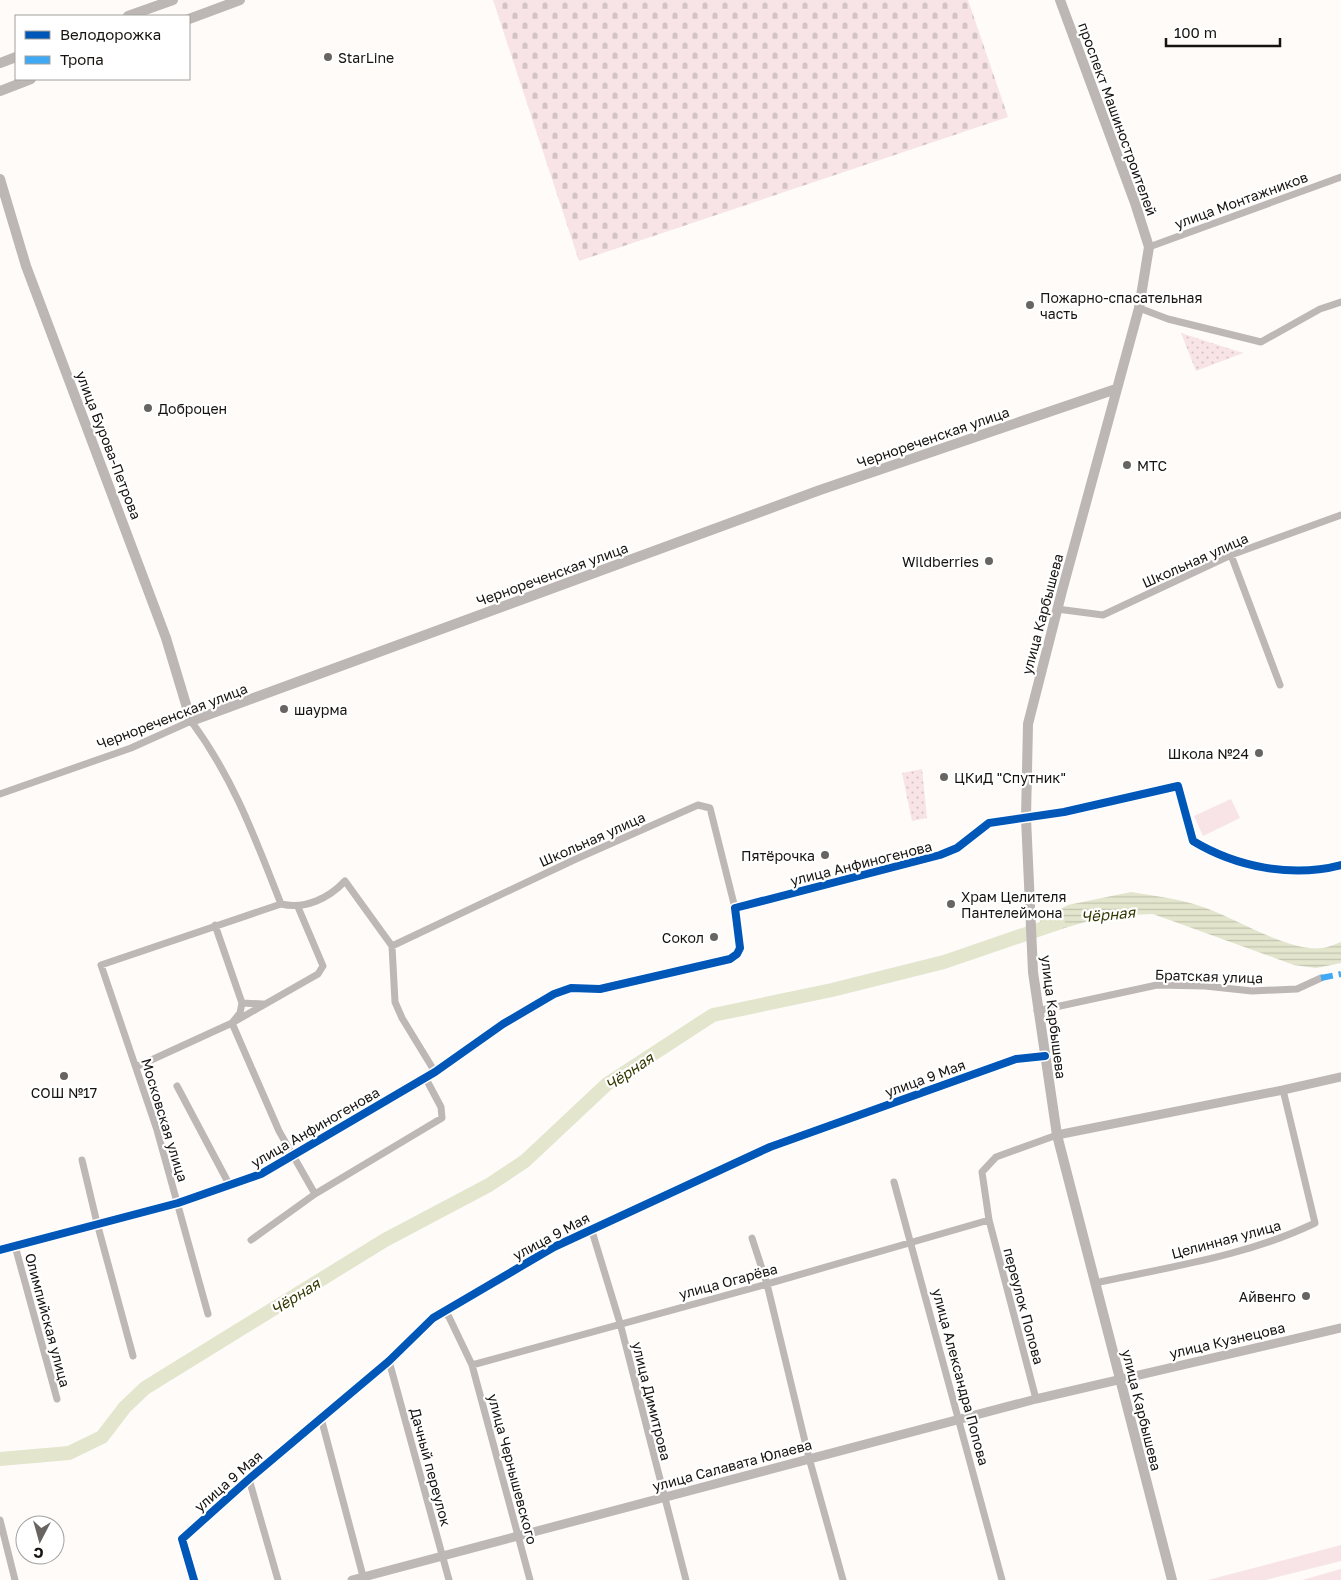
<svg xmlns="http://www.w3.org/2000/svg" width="1341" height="1580" font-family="'Golos Text',sans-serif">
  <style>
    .green { fill: #f8e4e7 }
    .cemetery { fill: url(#cemetery-stones) }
    .park { fill: url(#park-dots) }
    .water { fill: url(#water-rules) }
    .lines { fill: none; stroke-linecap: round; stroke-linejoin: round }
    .river { stroke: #e3e5cd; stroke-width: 14 }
    .minor { stroke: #bdb7b6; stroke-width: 7 }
    .tertiary { stroke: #bdb7b6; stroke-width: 9 }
    .secondary { stroke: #bcb6b4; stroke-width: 10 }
    .quiet { stroke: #3fa9f5; stroke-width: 6; stroke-dasharray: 12 6; stroke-linecap: butt }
    .cycleway-casing { stroke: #fff; stroke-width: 11 }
    .cycleway { stroke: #0057b8; stroke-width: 8 }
    .poi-dot { fill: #676462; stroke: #fff; stroke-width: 2 }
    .labels { text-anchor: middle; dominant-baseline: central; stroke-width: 4.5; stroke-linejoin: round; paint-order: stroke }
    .poi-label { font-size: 14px; fill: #161310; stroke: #fff; text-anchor: start }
    .street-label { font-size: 14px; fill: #161310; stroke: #fff }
    .water-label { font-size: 15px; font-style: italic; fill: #353800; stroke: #fff }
  </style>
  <defs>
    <pattern id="cemetery-stones" width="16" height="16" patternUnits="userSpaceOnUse" patternTransform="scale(1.25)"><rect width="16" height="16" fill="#f8e4e7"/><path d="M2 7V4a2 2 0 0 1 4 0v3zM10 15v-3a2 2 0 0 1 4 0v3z" fill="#d4c3c5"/></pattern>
    <pattern id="park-dots" width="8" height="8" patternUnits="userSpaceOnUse" patternTransform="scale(1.25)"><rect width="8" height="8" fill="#f8e4e7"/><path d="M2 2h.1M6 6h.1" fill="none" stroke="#d4c3c5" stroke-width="1.8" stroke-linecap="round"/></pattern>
    <pattern id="water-rules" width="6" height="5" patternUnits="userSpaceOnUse" patternTransform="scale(1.25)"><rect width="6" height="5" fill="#e3e5cd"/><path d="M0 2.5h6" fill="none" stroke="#c2c4af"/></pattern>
  </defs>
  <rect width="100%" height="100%" fill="#fefbf9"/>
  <path class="green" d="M 1231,799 L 1240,818 L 1203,836 L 1194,816 Z
    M 1341,1545 L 1341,1561 L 1265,1580 L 1208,1580 Z
    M 1341,1569 L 1341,1580 L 1302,1580 Z"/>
  <path class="cemetery" d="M 493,0 L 968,0 L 1008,117 L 579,261 Z"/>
  <path class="park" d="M 1181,333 L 1243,353 L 1196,371 Z
    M 922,769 L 927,818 L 912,821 L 902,773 Z"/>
  <path class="water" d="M 1131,892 C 1156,896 1180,899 1203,907 C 1236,918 1290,953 1323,948 C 1329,947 1335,944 1341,942 L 1341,963 L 1316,968 L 1294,965 L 1153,914 L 1122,915 L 1092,920 L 1041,935 L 1040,920 L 1068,905 Z"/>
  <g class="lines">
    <path class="river" d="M 0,1459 L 69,1453 L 102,1437 L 125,1407 L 145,1388 L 385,1240 L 489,1185 L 525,1161 L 607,1084 L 713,1015 L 832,990 L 944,962 L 1058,923"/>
    <path class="minor" d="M 1149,247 L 1341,177
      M 1139,308 L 1168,319 L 1261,342 L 1320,309 L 1341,302
      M 1231,555 L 1280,685
      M 1057,609 L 1103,615 L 1231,555 L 1341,515
      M 0,794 L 131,748 L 191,721 C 234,779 255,838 281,904 L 101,965 L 157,1130 L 208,1314
      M 281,904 C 305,910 329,898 345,881 L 392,946 L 395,1002 L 402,1018 L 435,1072
      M 215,925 L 242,1003 L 240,1013 L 232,1023 L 279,1131 L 315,1194
      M 392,946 L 576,859 L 698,805 L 710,808 L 735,908
      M 242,1003 L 263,1004
      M 1037,1011 L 1157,985 L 1205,986 L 1252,991 L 1297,989 L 1321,978
      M 136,1067 L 232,1023 L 318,974 L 323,966 L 298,907
      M 177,1086 L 230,1186
      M 82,1160 L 97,1223 L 133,1356
      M 894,1182 L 1002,1580
      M 591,1228 L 620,1323 L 686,1580
      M 752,1238 L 767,1284 L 809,1458 L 843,1580
      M 251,1240 L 315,1194 L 442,1118 L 441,1107 L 425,1077
      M 15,1246 L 57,1399
      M 0,1250 L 178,1203 L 261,1174 L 435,1072 L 503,1024 L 554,994 L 571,988 L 600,989 L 730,959 L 737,954 L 740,948 L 735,908 L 940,855 L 957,848 L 989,823 L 1064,812 L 1178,786 L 1193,841 C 1236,867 1292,878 1341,865
      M 1095,1283 C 1169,1267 1247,1256 1315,1223 L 1283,1090
      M 443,1311 L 449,1317 L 472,1365 L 530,1580
      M 389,1361 L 449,1580
      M 472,1365 L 767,1284 L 989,1220
      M 1036,1399 L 989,1220 L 982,1172 L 996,1157 L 1057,1135
      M 321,1418 L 364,1580
      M 249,1479 L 278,1580
      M 0,1520 L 15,1580
      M 194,1580 L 182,1539 L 249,1479 L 389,1361 L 433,1318 L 554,1247 L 770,1147 L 1016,1059 L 1045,1056"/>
    <path class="tertiary" d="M 1057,1135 L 1283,1090 L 1341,1077
      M 352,1580 L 1036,1399 L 1341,1328"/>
    <path class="secondary" d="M 1060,0 L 1135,203 L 1149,247 L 1139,308 L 1062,591 L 1028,724 L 1026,818 L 1033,972 L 1057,1135 L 1172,1580
      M 128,16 L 173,0
      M 189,19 L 240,0
      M 0,63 L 16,57
      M 0,91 L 31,79
      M 0,179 L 26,266 L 166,638 L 191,721 L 820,490 L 1116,389"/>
    <path class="quiet" d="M 1321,978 L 1341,974"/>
    <g class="cycleway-casing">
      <path id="cycleway" d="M 0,1250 L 178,1203 L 261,1174 L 435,1072 L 503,1024 L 554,994 L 571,988 L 600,989 L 730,959 L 737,954 L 740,948 L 735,908 L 940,855 L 957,848 L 989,823 L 1064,812 L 1178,786 L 1193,841 C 1236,867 1292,878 1341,865
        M 194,1580 L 182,1539 L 249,1479 L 389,1361 L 433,1318 L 554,1247 L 770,1147 L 1016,1059 L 1045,1056"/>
    </g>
    <use href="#cycleway" class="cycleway"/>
  </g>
  <g class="poi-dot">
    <circle cx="328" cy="57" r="5"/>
    <circle cx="1030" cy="305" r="5"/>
    <circle cx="148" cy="408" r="5"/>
    <circle cx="1127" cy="465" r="5"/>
    <circle cx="989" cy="561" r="5"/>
    <circle cx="284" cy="709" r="5"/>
    <circle cx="1259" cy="753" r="5"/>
    <circle cx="944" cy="777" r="5"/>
    <circle cx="825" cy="855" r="5"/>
    <circle cx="951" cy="904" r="5"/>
    <circle cx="714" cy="937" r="5"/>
    <circle cx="64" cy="1076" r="5"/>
    <circle cx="1306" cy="1296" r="5"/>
  </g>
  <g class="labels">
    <g class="poi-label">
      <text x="338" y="57">StarLine</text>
      <text x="1040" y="297">Пожарно-спасательная<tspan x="1040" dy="16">часть</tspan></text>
      <text x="158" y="408">Доброцен</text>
      <text x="1137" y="465">МТС</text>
      <text x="979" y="561" text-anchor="end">Wildberries</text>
      <text x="294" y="709">шаурма</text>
      <text x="1249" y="753" text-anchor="end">Школа №24</text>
      <text x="954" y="777">ЦКиД "Спутник"</text>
      <text x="815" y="855" text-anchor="end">Пятёрочка</text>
      <text x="961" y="896">Храм Целителя<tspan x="961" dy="16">Пантелеймона</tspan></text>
      <text x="704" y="937" text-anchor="end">Сокол</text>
      <text x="64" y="1092" text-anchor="middle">СОШ №17</text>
      <text x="1296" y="1296" text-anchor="end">Айвенго</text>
    </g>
    <g class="street-label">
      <text transform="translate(1118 119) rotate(70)">проспект Машиностроителей</text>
      <text transform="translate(1241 200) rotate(-20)">улица Монтажников</text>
      <text transform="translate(933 437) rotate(-19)">Чернореченская улица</text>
      <text transform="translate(109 445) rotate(69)">улица Бурова-Петрова</text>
      <text transform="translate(1195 560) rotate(-24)">Школьная улица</text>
      <text transform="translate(552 574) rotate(-20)">Чернореченская улица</text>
      <text transform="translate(1042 614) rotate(-75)">улица Карбышева</text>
      <text transform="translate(172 716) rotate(-21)">Чернореченская улица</text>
      <text transform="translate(592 839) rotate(-24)">Школьная улица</text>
      <text transform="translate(861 863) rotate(-14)">улица Анфиногенова</text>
      <text transform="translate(1209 976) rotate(2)">Братская улица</text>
      <text transform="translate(1054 1017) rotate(83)">улица Карбышева</text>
      <text transform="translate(925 1078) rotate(-20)">улица 9 Мая</text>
      <text transform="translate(165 1120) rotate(73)">Московская улица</text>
      <text transform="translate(315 1127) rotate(-30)">улица Анфиногенова</text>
      <text transform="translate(551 1236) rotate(-28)">улица 9 Мая</text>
      <text transform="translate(1226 1239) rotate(-15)">Целинная улица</text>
      <text transform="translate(728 1281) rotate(-15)">улица Огарёва</text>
      <text transform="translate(1024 1306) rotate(75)">переулок Попова</text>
      <text transform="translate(48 1320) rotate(75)">Олимпийская улица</text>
      <text transform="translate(1227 1340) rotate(-13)">улица Кузнецова</text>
      <text transform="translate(961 1377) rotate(75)">улица Александра Попова</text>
      <text transform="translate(652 1401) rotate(76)">улица Димитрова</text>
      <text transform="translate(1142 1410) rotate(76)">улица Карбышева</text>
      <text transform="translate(732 1465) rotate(-15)">улица Салавата Юлаева</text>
      <text transform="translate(431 1467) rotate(75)">Дачный переулок</text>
      <text transform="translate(513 1469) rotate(75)">улица Чернышевского</text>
      <text transform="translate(228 1481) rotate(-41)">улица 9 Мая</text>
    </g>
    <g class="water-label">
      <text transform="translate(1108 914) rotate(-5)">Чёрная</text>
      <text transform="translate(629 1071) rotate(-34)">Чёрная</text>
      <text transform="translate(295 1296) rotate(-32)">Чёрная</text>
    </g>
  </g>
  <rect x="15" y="15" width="175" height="65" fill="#ffffff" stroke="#a2a19f"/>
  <rect x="25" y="31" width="25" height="8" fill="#0057b8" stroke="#a2a19f"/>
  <text x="60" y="40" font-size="15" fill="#161310">Велодорожка</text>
  <rect x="25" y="56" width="25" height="8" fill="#3fa9f5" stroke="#a2a19f"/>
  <text x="60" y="65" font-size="15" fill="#161310">Тропа</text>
  <g transform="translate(40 1540) rotate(186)"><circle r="24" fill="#ffffff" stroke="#a2a19f"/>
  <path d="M0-4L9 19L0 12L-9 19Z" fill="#676462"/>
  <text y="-8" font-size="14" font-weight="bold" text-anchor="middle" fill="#161310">С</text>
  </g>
  <path d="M1166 38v8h114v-8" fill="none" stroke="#161310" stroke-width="2.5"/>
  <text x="1174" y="38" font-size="15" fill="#161310" stroke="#ffffff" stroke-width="4" paint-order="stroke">100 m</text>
</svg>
